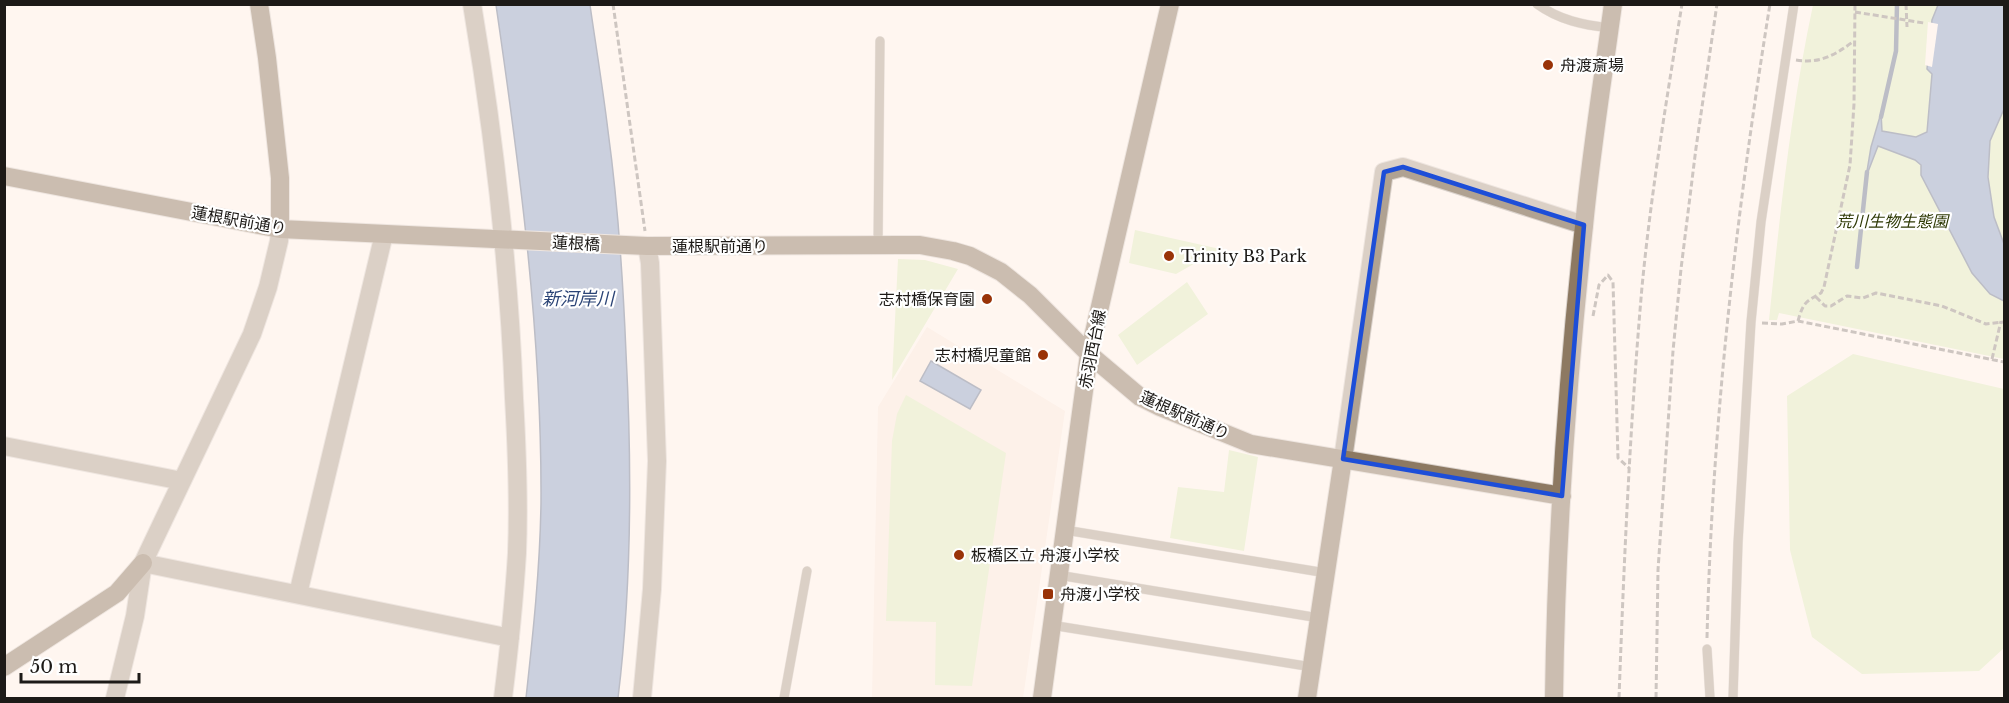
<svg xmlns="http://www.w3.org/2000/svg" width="2009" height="703" font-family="'Libre Baskerville','Noto Sans JP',serif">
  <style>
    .built { fill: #faeadf }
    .green { fill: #e0edc2 }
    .water { fill: #8da2c8; stroke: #6b7993; stroke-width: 1.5 }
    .pier { fill: #fff6f0 }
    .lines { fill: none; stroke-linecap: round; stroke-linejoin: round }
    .stream { stroke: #6b7993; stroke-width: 4.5 }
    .lane-casing { stroke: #dbd3cd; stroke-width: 10 }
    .street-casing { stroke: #dbd3cd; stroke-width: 20 }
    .secondary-casing { stroke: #dbd3cd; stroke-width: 20 }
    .path { stroke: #928c88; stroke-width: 3; stroke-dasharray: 6 3; stroke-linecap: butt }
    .lane { stroke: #b0a292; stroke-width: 9 }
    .street { stroke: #b0a292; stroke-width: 18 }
    .secondary { stroke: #8d7962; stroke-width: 18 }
    .marked { fill: none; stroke: #1d4ed8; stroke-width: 4.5; stroke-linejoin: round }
    .poi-dot { fill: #993308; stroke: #fff; stroke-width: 2 }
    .labels { text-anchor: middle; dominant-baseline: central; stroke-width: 4.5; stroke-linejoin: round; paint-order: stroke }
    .poi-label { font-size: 16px; fill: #1d1a17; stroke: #fff; text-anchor: start }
    .street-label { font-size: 16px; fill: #1d1a17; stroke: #fff }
    .park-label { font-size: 16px; font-style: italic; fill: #2e3905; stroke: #fff }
    .water-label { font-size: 18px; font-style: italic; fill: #2b4476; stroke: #fff }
  </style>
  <rect width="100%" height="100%" fill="#fff6f0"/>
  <path class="built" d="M 927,327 L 1065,411 L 1023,698 L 872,698 L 878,407 Z"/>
  <path class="green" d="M 1813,5 L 2004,5 L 2004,359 L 1779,313 L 1777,320 L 1769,320 C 1780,214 1791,108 1813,5 Z
    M 1135,230 L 1220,249 L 1176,274 L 1129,263 Z
    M 898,259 L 925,260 L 958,269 L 892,380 Z
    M 1187,282 L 1208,314 L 1137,365 L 1118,335 Z
    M 1853,354 L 2004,389 L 2004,648 L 1979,671 L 1862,674 L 1812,637 L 1790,550 L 1787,396 Z
    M 906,395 L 1006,453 L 972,686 L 935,685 L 936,622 L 886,621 L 892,441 L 897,414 Z
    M 1229,450 L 1258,457 L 1244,551 L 1170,538 L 1178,487 L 1224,492 Z"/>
  <path class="water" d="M 496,5 L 590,5 C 596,47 603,89 608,131 C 618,204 623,279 626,353 C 632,468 632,584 618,698 L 526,698 C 533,634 540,569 541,503 C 542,336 520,170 496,5 Z
    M 1938,5 L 2004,5 L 2004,109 L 1990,141 L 1988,177 L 1994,217 L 2004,244 L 2004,301 L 1990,294 L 1972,273 L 1921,175 L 1921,165 L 1915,160 L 1878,146 L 1866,177 L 1871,147 L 1881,113 L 1882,131 L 1916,137 L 1927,132 L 1932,74 L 1927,69 L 1932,20 Z
    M 931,361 L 981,390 L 970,409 L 920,381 Z"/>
  <path class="pier" d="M 1928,22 L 1938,24 L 1932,67 L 1925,65 Z"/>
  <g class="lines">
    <path class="stream" d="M 1881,117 L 1896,51 L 1897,4
      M 1857,267 L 1867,172"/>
    <g class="lane-casing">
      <path id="lane" d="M 1537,4 C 1559,20 1583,25 1610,28
        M 878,245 L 880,41
        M 1065,530 L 1326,573
        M 1058,575 L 1319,618
        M 1051,625 L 1312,667
        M 1707,649 L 1710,698
        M 784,698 L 807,571
        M 1733,698 L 1738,543 L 1751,322 L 1761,222 L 1794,4"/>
    </g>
    <g class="street-casing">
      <path id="street" d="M 472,4 C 494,135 509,266 514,398 C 517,450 519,502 517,553 C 514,602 509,650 503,698
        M 4,446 L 182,481
        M 1343,459 L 1384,172 L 1403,167 L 1584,225
        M 143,563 L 510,638
        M 298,594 L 384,234
        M 115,698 L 135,616 L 143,563 L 252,334 L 268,287 L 279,241 L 280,229
        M 642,698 L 652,589 L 657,461 L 650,263 L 647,246"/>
    </g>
    <g class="secondary-casing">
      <path id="secondary" d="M 259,4 L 267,58 L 280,178 L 280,229
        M 4,176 L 280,229 L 647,246 L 901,245 L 920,245 L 953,251 L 970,256 L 1001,272 L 1030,295 L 1089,354 L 1140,397 L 1160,407 L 1251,444 L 1562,496
        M 4,667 L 117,593 L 143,563
        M 1042,698 L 1089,354 L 1170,4
        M 1307,698 L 1343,459
        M 1554,698 C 1556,541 1567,383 1584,226 C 1591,152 1603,78 1613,4"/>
    </g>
    <path class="path" d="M 613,4 L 645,231
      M 1906,4 L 1907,27
      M 1855,12 L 1924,23
      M 1796,60 C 1820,64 1835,55 1854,41
      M 1816,297 L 1825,306 L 1831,306 L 1847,296 L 1863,298 L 1876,293 L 1942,306 L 1986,324 L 2004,322
      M 1593,316 L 1599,285 L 1608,275 L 1613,282 L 1618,458 L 1629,468
      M 1798,321 C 1803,303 1805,302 1821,293 L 1824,287 L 1850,165 L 1854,104 L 1855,4
      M 1762,323 L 1782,324 L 1798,321 L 2004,362
      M 1992,359 L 2001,321
      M 1707,638 C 1712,426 1736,214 1770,4
      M 1619,698 C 1624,561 1630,424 1642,287 C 1651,193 1667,97 1682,4
      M 1656,698 L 1658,570 L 1673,351 L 1681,269 L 1696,148 L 1717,4"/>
    <use href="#lane" class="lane"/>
    <use href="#street" class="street"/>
    <use href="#secondary" class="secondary"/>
  </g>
  <path d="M0 0H2009V703H0ZM 1403,167 L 1584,225 L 1562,496 L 1343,459 L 1384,172 Z" fill="#fff6f0" fill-opacity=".55" fill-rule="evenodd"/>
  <path class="marked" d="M 1403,167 L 1584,225 L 1562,496 L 1343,459 L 1384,172 Z"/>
  <g class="poi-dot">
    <circle cx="1548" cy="65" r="6"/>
    <circle cx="1169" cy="256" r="6"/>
    <circle cx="987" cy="299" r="6"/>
    <circle cx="1043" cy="355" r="6"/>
    <circle cx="959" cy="555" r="6"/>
    <rect x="1042" y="588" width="12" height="12" rx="3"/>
  </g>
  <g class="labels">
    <g class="poi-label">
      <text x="1560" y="65">舟渡斎場</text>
      <text x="1181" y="256">Trinity B3 Park</text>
      <text x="975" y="299" text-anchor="end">志村橋保育園</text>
      <text x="1031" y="355" text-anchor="end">志村橋児童館</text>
      <text x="971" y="555">板橋区立 舟渡小学校</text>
      <text x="1060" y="594">舟渡小学校</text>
    </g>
    <g class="street-label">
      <text transform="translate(239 220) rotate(10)">蓮根駅前通り</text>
      <text transform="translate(576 243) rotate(3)">蓮根橋</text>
      <text x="720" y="246">蓮根駅前通り</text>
      <text transform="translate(1092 349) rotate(-79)">赤羽西台線</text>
      <text transform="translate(1185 415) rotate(24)">蓮根駅前通り</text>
    </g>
    <g class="park-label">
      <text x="1892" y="221">荒川生物生態園</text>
    </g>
    <g class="water-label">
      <text x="578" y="299">新河岸川</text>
    </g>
  </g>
  <rect width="2009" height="703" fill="none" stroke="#1d1a17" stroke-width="12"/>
  <path d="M21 673v9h118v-9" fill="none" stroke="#1d1a17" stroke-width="3"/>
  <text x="30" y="673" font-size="18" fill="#1d1a17" stroke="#ffffff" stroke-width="4.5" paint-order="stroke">50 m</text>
</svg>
